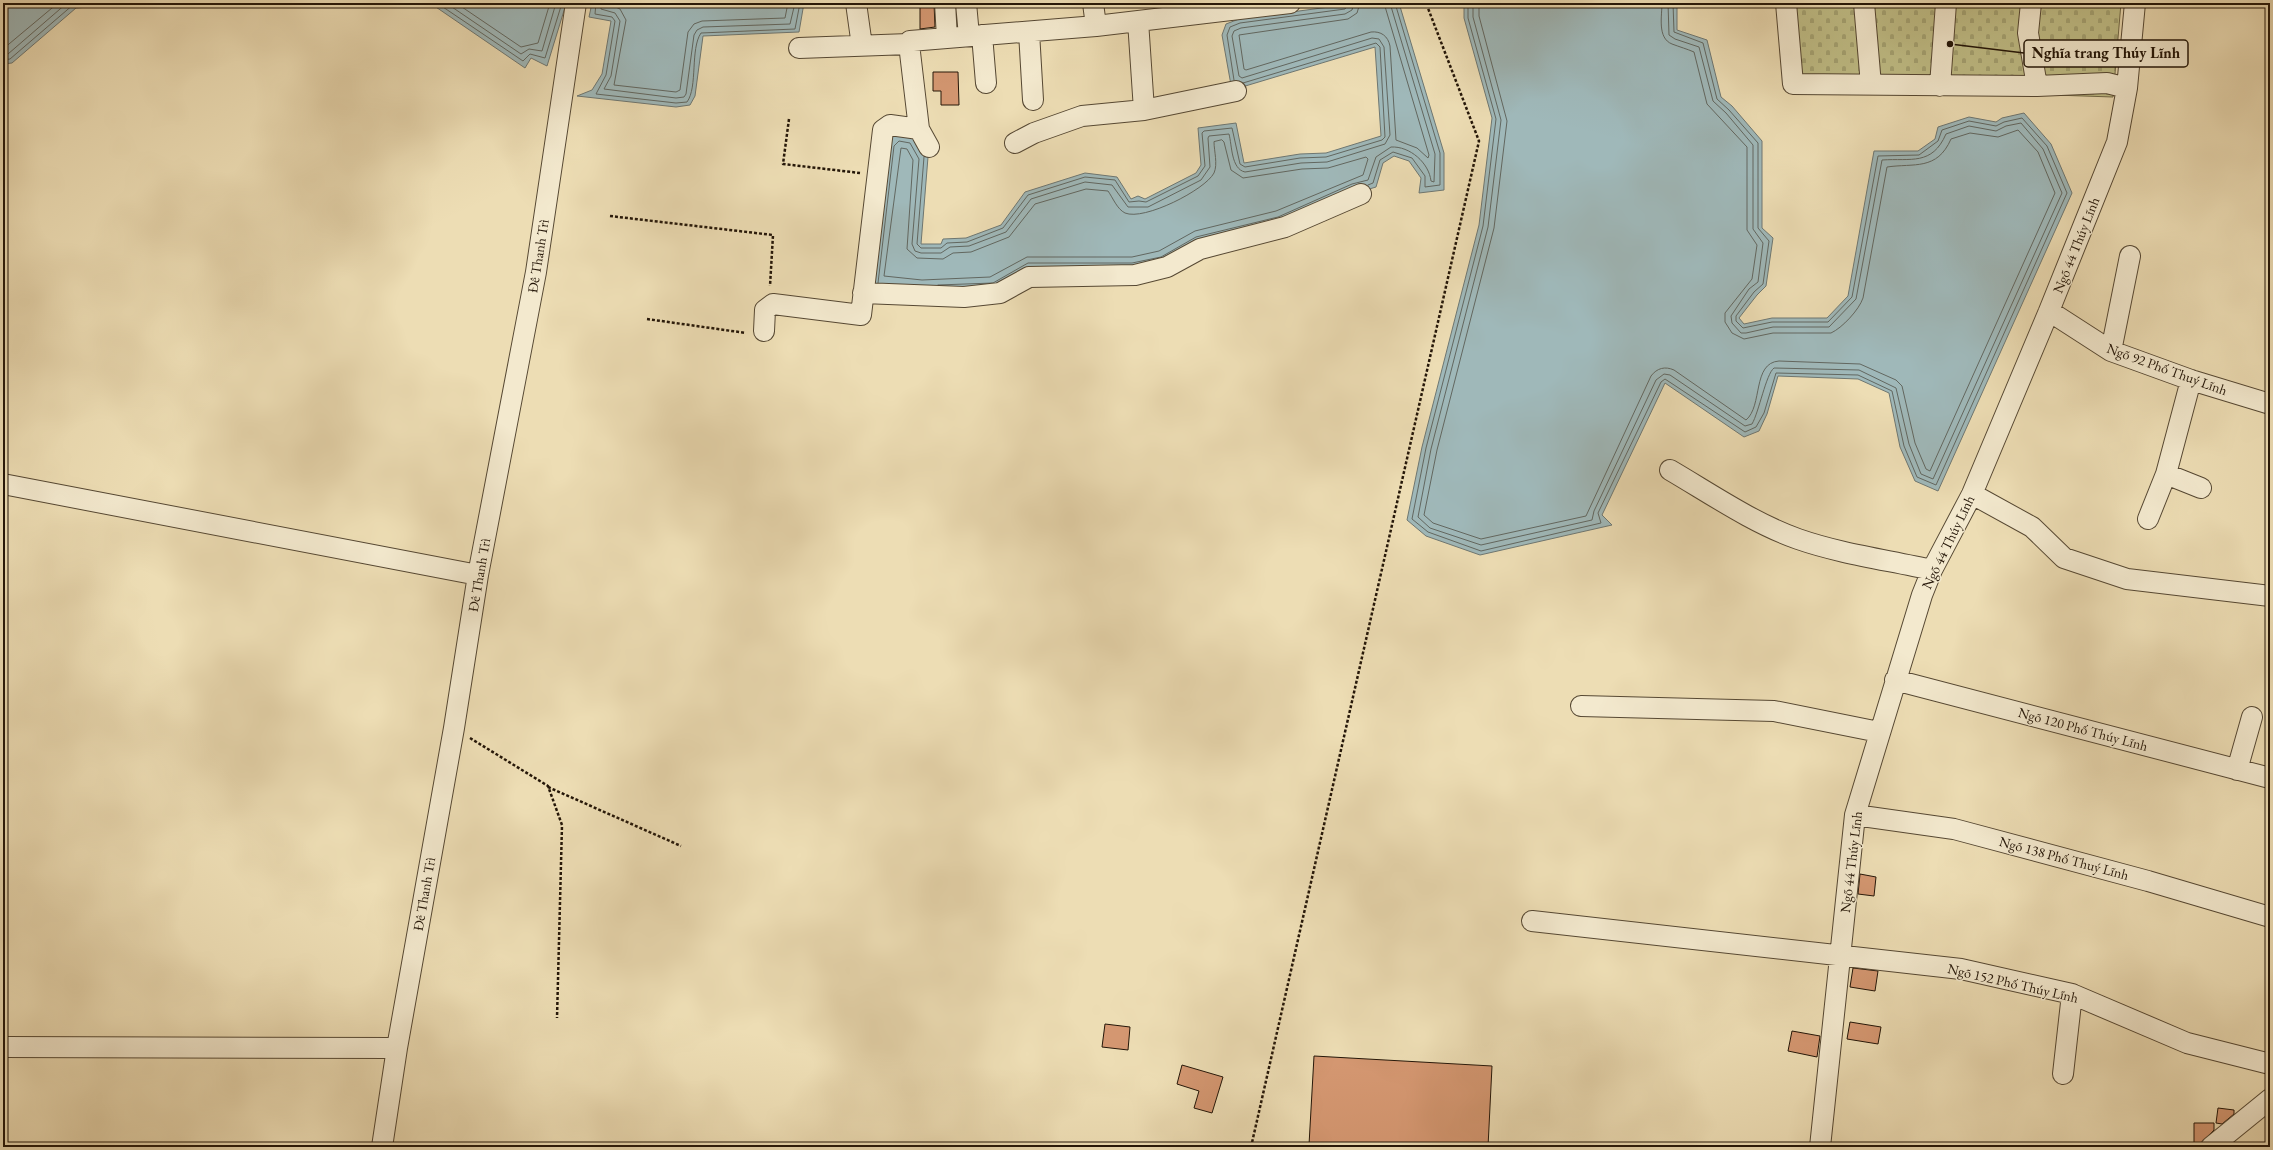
<svg xmlns="http://www.w3.org/2000/svg" width="2273" height="1150" font-family="'EB Garamond',serif">
  <style>
    .cemetery { fill: url(#cemetery-stones); stroke: #726a48 }
    .water { fill: #9fb8b9; stroke: #6e7772 }
    .lines { fill: none; stroke-linecap: round; stroke-linejoin: round }
    .shore { stroke: #626760; stroke-width: 1 }
    .building { fill: #d49771; stroke: #241608 }
    .minor-casing { stroke: #564833; stroke-width: 22 }
    .path { stroke: #241608; stroke-width: 2.5; stroke-dasharray: 3 2; stroke-linecap: butt }
    .minor { stroke: #f3e9ce; stroke-width: 20 }
    .labels { text-anchor: middle; dominant-baseline: central; stroke-width: 3; stroke-linejoin: round; paint-order: stroke }
    .street-label { font-size: 14px; fill: #241608; stroke: #f3e9ce }
    .leader { fill: none; stroke: #241608; stroke-width: 1.5 }
    .callout-dot { fill: #241608; stroke: #f3e9ce; stroke-width: 1.5 }
    .callout { fill: #f3e9ce; stroke: #241608; stroke-width: 1.5 }
    .callout-label { font-size: 15px; text-anchor: middle; font-weight: bold; fill: #241608 }
  </style>
  <defs>
    <pattern id="cemetery-stones" width="16" height="16" patternUnits="userSpaceOnUse"><rect width="16" height="16" fill="#c0be87"/><path d="M2 7V4a2 2 0 0 1 4 0v3zM10 15v-3a2 2 0 0 1 4 0v3z" fill="#a5a373"/></pattern>
  </defs>
  <rect width="100%" height="100%" fill="#edddb4"/>
  <filter id="stains"><feTurbulence type="fractalNoise" baseFrequency=".005" numOctaves="4"/><feColorMatrix values="0 0 0 0 .2 0 0 0 0 .09 0 0 0 0 .02 0 0 0 .5 -.17"/></filter>
  <radialGradient id="worn" r=".72"><stop offset=".6" stop-color="#630" stop-opacity="0"/><stop offset="1" stop-color="#630" stop-opacity=".3"/></radialGradient>
  <path class="cemetery" d="M 1777,3 L 2121,3 L 2113,97 L 1786,86 Z"/>
  <path class="water" d="M 3,3 L 116,3 L 116,5 L 76,8 L 12,63 L 3,64 Z
    M 430,3 L 566,3 L 566,4 L 547,66 L 531,58 L 525,68 Z
    M 592,3 L 804,3 L 799,32 L 703,36 L 695,96 L 690,105 L 676,107 L 577,96 L 592,90 L 602,74 L 611,21 L 589,17 Z
    M 1359,3 L 1399,3 L 1444,153 L 1444,190 L 1419,193 L 1421,178 L 1409,161 L 1394,156 L 1383,163 L 1376,187 L 1356,193 L 1164,265 L 995,291 L 868,285 L 886,140 L 897,132 L 914,135 L 921,142 L 928,157 L 921,244 L 941,244 L 943,239 L 966,238 L 1001,225 L 1025,192 L 1085,173 L 1117,177 L 1131,199 L 1138,196 L 1145,199 L 1196,173 L 1201,165 L 1198,128 L 1236,123 L 1244,163 L 1300,154 L 1326,153 L 1381,136 L 1375,47 L 1242,87 L 1231,85 L 1222,35 L 1226,24 L 1239,19 Z
    M 1464,3 L 1677,3 L 1677,30 L 1707,40 L 1721,97 L 1732,106 L 1762,141 L 1762,228 L 1773,238 L 1766,286 L 1757,295 L 1739,318 L 1744,324 L 1772,318 L 1827,318 L 1848,296 L 1874,151 L 1918,151 L 1935,139 L 1938,127 L 1969,117 L 1996,122 L 2002,118 L 2024,113 L 2051,144 L 2072,193 L 1938,491 L 1915,481 L 1900,447 L 1889,393 L 1858,379 L 1778,376 L 1767,414 L 1759,431 L 1744,437 L 1665,383 L 1602,515 L 1612,525 L 1480,555 L 1426,536 L 1407,520 L 1422,447 L 1479,225 L 1492,118 L 1464,18 Z"/>
  <g class="lines">
    <path class="shore" d="M 437,3 L 523,61 L 530,54 L 545,58 L 562,3
      M 446,3 L 521,54 L 529,49 L 542,51 L 556,3
      M 456,3 L 521,47 L 538,43 L 550,3
      M 596,3 L 595,14 L 612,17 L 615,21 L 606,75 L 596,94 L 676,103 L 687,102 C 698,87 690,49 701,33 L 795,29 L 800,3
      M 601,3 L 601,9 L 615,13 L 620,21 L 611,76 L 604,89 L 676,98 L 684,97 L 686,94 L 694,35 L 697,30 L 703,27 L 790,24 L 795,3
      M 607,3 L 620,9 L 626,20 L 614,85 L 676,92 L 680,90 L 688,32 L 694,24 L 702,21 L 785,18 L 788,3
      M 1360,3 L 1357,13 L 1348,19 L 1239,35 L 1244,69 L 1246,70 L 1371,32 C 1381,31 1388,36 1390,46 L 1396,140 L 1417,148 L 1428,158 L 1429,155 L 1384,3
      M 1468,3 L 1468,18 L 1496,119 L 1483,226 L 1426,448 L 1412,519 L 1428,532 L 1481,551 L 1601,523 L 1598,513 L 1661,382 L 1665,379 L 1745,432 L 1756,427 L 1764,413 L 1776,373 L 1858,375 L 1892,391 L 1904,446 L 1917,477 L 1936,485 L 2067,193 L 2047,146 L 2022,118 L 2004,122 L 1996,126 L 1969,121 L 1942,130 L 1938,141 L 1919,155 L 1878,156 L 1852,297 L 1828,322 L 1772,322 L 1743,328 L 1736,321 L 1736,316 L 1754,292 L 1763,284 L 1769,241 L 1758,228 L 1758,143 L 1729,110 L 1717,99 L 1703,43 L 1674,32 L 1673,3
      M 1473,3 L 1473,17 L 1501,120 L 1488,227 L 1431,449 L 1418,517 L 1430,528 L 1481,545 L 1592,520 L 1594,511 L 1656,380 L 1664,374 L 1670,375 L 1745,426 L 1752,424 C 1759,412 1766,374 1774,368 L 1859,370 L 1896,388 L 1909,444 L 1921,474 L 1933,479 L 2062,193 L 2043,149 L 2021,123 L 2006,126 L 1996,131 L 1969,126 L 1946,134 C 1932,166 1911,158 1882,160 L 1856,299 L 1829,327 L 1773,327 L 1746,333 L 1741,333 L 1732,323 L 1731,316 L 1749,289 L 1758,282 L 1763,243 L 1753,229 L 1753,145 L 1726,113 L 1713,101 L 1699,47 L 1675,39 L 1669,35 L 1668,3
      M 1479,3 L 1479,16 L 1507,121 L 1494,228 L 1437,450 L 1424,515 L 1433,523 L 1481,539 L 1586,516 L 1651,376 C 1657,368 1665,366 1674,370 L 1746,420 C 1763,406 1752,363 1779,361 L 1860,364 L 1896,380 L 1902,386 L 1915,443 L 1926,469 L 1930,471 L 2055,193 L 2038,152 L 2018,130 L 1998,137 L 1970,133 L 1951,139 C 1937,171 1914,163 1887,167 L 1863,298 C 1859,310 1842,328 1831,333 L 1773,333 L 1744,339 L 1732,333 L 1725,322 L 1725,313 L 1752,279 L 1757,245 L 1747,230 L 1747,147 L 1707,104 L 1694,52 C 1687,49 1680,47 1672,44 C 1657,38 1662,16 1662,3
      M 3,49 L 58,3
      M 3,55 L 8,54 L 67,3
      M 3,60 L 10,59 L 74,4 L 84,3
      M 1234,80 L 1227,35 L 1230,27 L 1240,23 L 1345,9 L 1349,3
      M 1222,140 L 1224,142 L 1231,170 L 1243,178 L 1302,169 L 1328,168 L 1366,157 L 1368,159 L 1363,175 L 1276,211 L 1195,231 L 1159,251 L 1132,257 L 1027,257 L 990,277 L 922,280 L 884,276 L 901,148 L 907,149 L 913,160 L 907,249 L 917,258 L 943,259 L 953,253 L 971,252 L 1009,237 L 1035,204 L 1086,189 L 1108,191 C 1113,198 1117,209 1125,213 C 1144,221 1205,190 1214,173 C 1218,164 1214,151 1214,142 Z
      M 924,157 L 917,244 L 921,248 L 941,248 L 947,243 L 967,242 L 1003,228 L 1028,195 L 1085,177 L 1115,180 L 1129,202 L 1139,201 L 1146,202 L 1198,176 L 1205,166 L 1202,133 L 1204,131 L 1232,128 L 1240,164 L 1245,167 L 1300,158 L 1326,157 L 1382,140 L 1385,137 L 1380,47 L 1376,43 L 1243,83
      M 1368,185 L 1373,183 L 1380,160 L 1393,152 L 1412,158 L 1425,176 L 1425,187 L 1440,185 L 1440,153 L 1395,3
      M 878,283 L 894,146 L 899,141 L 910,143 L 919,159 L 912,244 L 915,251 L 921,253 L 941,253 L 950,247 L 969,246 L 1006,232 L 1031,199 L 1085,182 L 1112,185 L 1128,207 L 1148,207 L 1201,180 L 1210,167 L 1208,138 L 1209,136 L 1229,134 C 1232,145 1231,169 1245,172 L 1301,163 L 1327,162 L 1385,144 L 1390,135 L 1384,47 L 1379,39 L 1372,38 L 1242,78 L 1239,76 L 1232,36 L 1234,31 L 1241,28 L 1345,14 L 1352,10 L 1354,3
      M 938,285 L 993,283 L 1028,263 L 1132,263 L 1161,257 L 1196,237 L 1278,217 L 1352,184 L 1368,180 L 1376,157 L 1391,147 C 1410,146 1429,163 1431,181 L 1434,182 L 1435,154 L 1390,3"/>
  </g>
  <path class="building" d="M 920,3 L 934,3 L 935,27 L 920,29 Z
    M 933,72 L 958,72 L 959,105 L 941,105 L 941,91 L 933,91 Z
    M 1860,874 L 1876,877 L 1874,896 L 1858,894 Z
    M 1853,968 L 1878,971 L 1875,991 L 1850,987 Z
    M 1850,1022 L 1881,1027 L 1878,1044 L 1847,1039 Z
    M 1105,1024 L 1130,1027 L 1128,1050 L 1102,1047 Z
    M 1792,1031 L 1820,1036 L 1817,1057 L 1788,1051 Z
    M 1314,1056 L 1492,1066 L 1488,1147 L 1309,1145 Z
    M 1182,1065 L 1223,1077 L 1212,1113 L 1194,1108 L 1199,1091 L 1177,1084 Z
    M 2218,1108 L 2234,1110 L 2234,1114 L 2222,1124 L 2216,1123 Z
    M 2194,1123 L 2214,1123 L 2214,1130 L 2197,1147 L 2194,1147 Z"/>
  <g class="lines">
    <g class="minor-casing">
      <path id="minor" d="M 856,3 L 862,46
        M 945,3 L 947,38
        M 966,3 L 969,36
        M 1093,3 L 1096,26
        M 1786,3 L 1793,84 L 2037,86 L 2107,83 L 2127,88
        M 1864,3 L 1871,85
        M 2031,3 L 2028,33 L 2037,86
        M 1138,21 L 1144,110
        M 1029,32 L 1033,100
        M 982,35 L 986,83
        M 799,48 L 909,44
        M 1940,86 L 1946,3
        M 1015,143 L 1034,133 L 1082,116 L 1144,110 L 1236,91
        M 929,147 L 919,129 L 909,44 L 910,41 L 1096,26 L 1290,3
        M 863,293 L 964,297 L 1000,293 L 1029,277 L 1135,275 L 1167,267 L 1200,249 L 1285,227 L 1361,194
        M 2049,311 L 2111,351 L 2191,380 L 2270,404
        M 764,331 L 765,310 L 773,304 L 861,315 L 883,130 L 890,125 L 919,129
        M 2111,351 L 2130,256
        M 1670,470 C 1711,494 1753,523 1798,539 C 1841,554 1888,560 1932,570
        M 2166,474 L 2201,488
        M 3,484 L 478,575
        M 1972,494 L 2032,527 L 2064,558 L 2127,579 L 2270,596
        M 2148,519 L 2166,474 L 2191,380
        M 1895,680 L 2270,778
        M 1581,706 L 1774,711 L 1879,732
        M 2237,770 L 2252,717
        M 1855,815 L 1954,829 L 2148,881 L 2270,917
        M 1532,921 L 1961,969 L 2072,994 L 2187,1043 L 2270,1064
        M 3,1047 L 397,1048
        M 2063,1074 L 2072,994
        M 382,1147 L 397,1048 L 454,728 L 478,575 L 536,272 L 576,3
        M 1820,1147 L 1855,815 L 1922,595 L 1932,570 L 1972,494 L 2049,311 L 2117,142 L 2127,88 L 2135,3
        M 2211,1147 L 2270,1099"/>
    </g>
    <path class="path" d="M 789,119 L 783,164 L 860,173
      M 610,216 L 773,235 L 770,286
      M 647,319 L 746,333
      M 470,738 L 548,786 L 562,825 L 557,1018
      M 548,787 L 681,846
      M 1251,1147 L 1479,141 L 1426,3"/>
    <use href="#minor" class="minor"/>
  </g>
  <g class="labels">
    <g class="street-label">
      <text transform="translate(2076 245) rotate(-68)">Ngõ 44 Thúy Lĩnh</text>
      <text transform="translate(538 256) rotate(-81)">Đê Thanh Trì</text>
      <text transform="translate(2167 369) rotate(20)">Ngõ 92 Phố Thuý Lĩnh</text>
      <text transform="translate(1948 542) rotate(-64)">Ngõ 44 Thúy Lĩnh</text>
      <text transform="translate(479 575) rotate(-80)">Đê Thanh Trì</text>
      <text transform="translate(2083 729) rotate(15)">Ngõ 120 Phố Thúy Lĩnh</text>
      <text transform="translate(2064 858) rotate(15)">Ngõ 138 Phố Thuý Lĩnh</text>
      <text transform="translate(1851 862) rotate(-83)">Ngõ 44 Thúy Lĩnh</text>
      <text transform="translate(424 894) rotate(-80)">Đê Thanh Trì</text>
      <text transform="translate(2013 983) rotate(13)">Ngõ 152 Phố Thúy Lĩnh</text>
    </g>
  </g>
  <path class="leader" d="M1950 44L2024 53"/>
  <circle class="callout-dot" cx="1950" cy="44" r="4"/>
  <rect class="callout" x="2024" y="40" width="164" height="27" rx="4"/>
  <g class="callout-label">
    <text x="2106" y="58">Nghĩa trang Thúy Lĩnh</text>
  </g>
  <rect width="2273" height="1150" fill="none" stroke="#edddb4" stroke-width="16"/>
  <rect x="4" y="4" width="2265" height="1142" fill="none" stroke="#241608" stroke-width="2"/>
  <rect x="8" y="8" width="2257" height="1134" fill="none" stroke="#241608"/>
  <rect width="100%" height="100%" filter="url(#stains)"/>
  <rect width="100%" height="100%" fill="url(#worn)"/>
</svg>
